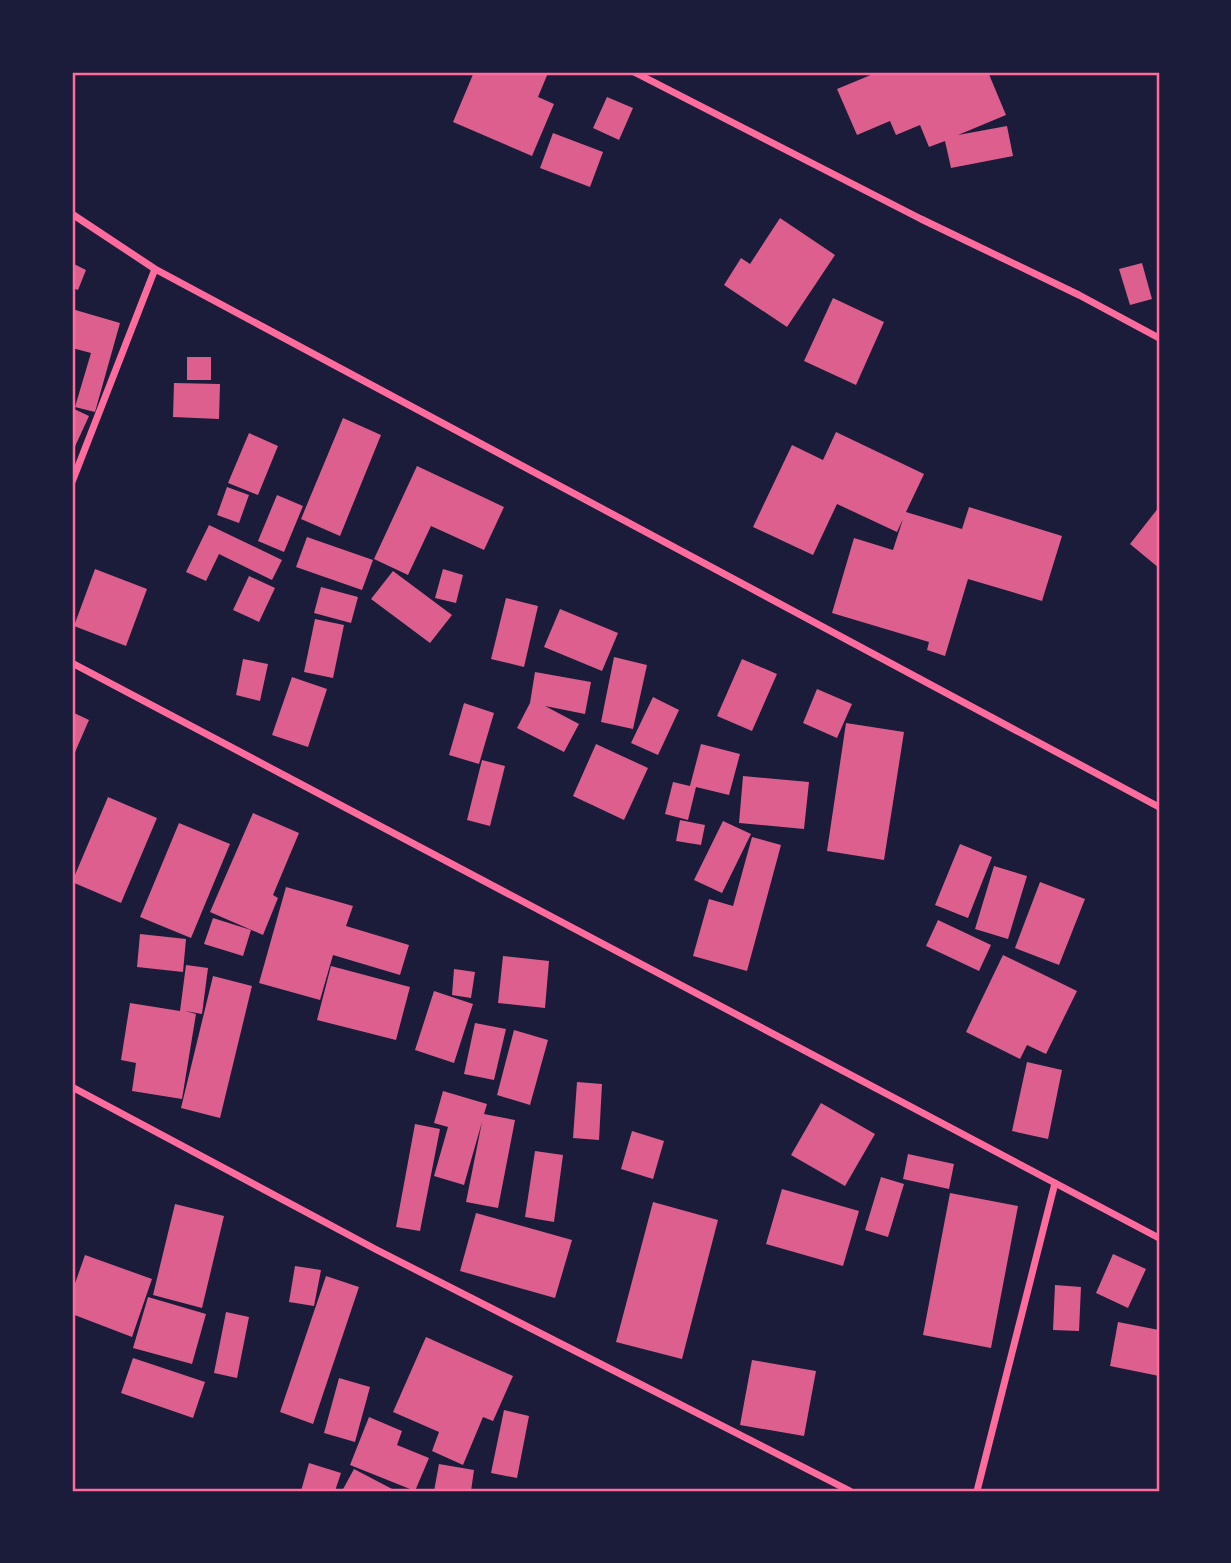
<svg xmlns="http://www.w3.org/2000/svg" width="1231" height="1563" font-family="'PT Sans',sans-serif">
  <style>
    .building { fill: #dd5f8e }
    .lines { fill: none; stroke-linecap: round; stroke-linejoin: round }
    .minor { stroke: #ff6b9d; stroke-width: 7 }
    .neatline { fill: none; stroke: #ff6b9d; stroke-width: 2.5 }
  </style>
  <rect width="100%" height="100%" fill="#1b1b3a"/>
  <path class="building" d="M 474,72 L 548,73 L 538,97 L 554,104 L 532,156 L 453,122 Z
    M 878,72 L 988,72 L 1006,115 L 958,135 L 1007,126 L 1013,156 L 951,168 L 945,141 L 929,147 L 920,125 L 896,135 L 890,121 L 857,135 L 837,89 Z
    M 607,97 L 633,108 L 619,140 L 593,128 Z
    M 553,133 L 603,152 L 590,187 L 540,168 Z
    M 780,218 L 835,255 L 787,327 L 724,285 L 741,258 L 750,264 Z
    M 72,263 L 86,270 L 78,290 L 72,288 Z
    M 1142,263 L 1152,299 L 1130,305 L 1119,269 Z
    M 833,298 L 884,322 L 856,385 L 804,361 Z
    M 72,309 L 120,323 L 95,412 L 75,407 L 91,353 L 72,348 Z
    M 187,357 L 211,357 L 211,380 L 187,380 Z
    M 174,383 L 220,384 L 219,419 L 173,417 Z
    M 72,408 L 89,416 L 72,453 Z
    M 343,418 L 381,435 L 340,536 L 301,519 Z
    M 836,432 L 924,474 L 906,512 L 962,529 L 969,507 L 1062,536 L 1042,601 L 968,579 L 945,656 L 927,650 L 929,642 L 832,613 L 854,538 L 893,550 L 903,519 L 897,532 L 837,504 L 813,555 L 753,527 L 792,445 L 823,460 Z
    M 249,433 L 278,446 L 258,495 L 228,483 Z
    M 417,466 L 504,507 L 484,550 L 431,526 L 408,575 L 374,559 Z
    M 227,487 L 249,495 L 239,523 L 217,515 Z
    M 277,495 L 303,506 L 284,552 L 258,541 Z
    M 1159,507 L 1159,568 L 1130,544 Z
    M 209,525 L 282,560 L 272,580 L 219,554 L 206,581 L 186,572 Z
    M 307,537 L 373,560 L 362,590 L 296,567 Z
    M 95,569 L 147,589 L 126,646 L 74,626 Z
    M 443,569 L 463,575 L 456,603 L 435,598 Z
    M 393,571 L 452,615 L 430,643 L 371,599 Z
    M 249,576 L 275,588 L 259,622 L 233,610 Z
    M 321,587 L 358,597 L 351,623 L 314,613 Z
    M 506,598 L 538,606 L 524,667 L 491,659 Z
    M 560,609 L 618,633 L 602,671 L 544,647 Z
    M 315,619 L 344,625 L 333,678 L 304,672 Z
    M 614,657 L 647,665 L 633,729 L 601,722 Z
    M 243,659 L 268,664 L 260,701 L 236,695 Z
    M 742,659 L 777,674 L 752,731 L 717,716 Z
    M 535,672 L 591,682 L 585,714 L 545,706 L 579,724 L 564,752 L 517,728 L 530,703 Z
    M 292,677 L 327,689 L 308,747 L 272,735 Z
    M 817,689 L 852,704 L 837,738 L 803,723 Z
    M 653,697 L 679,710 L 658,755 L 631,743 Z
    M 464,703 L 494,713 L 479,764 L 449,755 Z
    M 72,712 L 89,720 L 72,759 Z
    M 846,723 L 904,732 L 884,860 L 827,851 Z
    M 596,744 L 648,768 L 624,820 L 573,796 Z
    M 701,744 L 740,754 L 729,795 L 696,787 L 688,820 L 665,814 L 673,782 L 690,786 Z
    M 482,760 L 505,766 L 490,826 L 467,820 Z
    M 743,776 L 809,782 L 804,829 L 739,823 Z
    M 108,797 L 157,818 L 121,903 L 72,882 Z
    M 253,813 L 299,833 L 273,895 L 278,898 L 263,935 L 210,912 Z
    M 680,820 L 705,825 L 701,845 L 676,841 Z
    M 723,821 L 751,834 L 722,893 L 694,880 Z
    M 179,823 L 230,844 L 191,938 L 140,917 Z
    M 752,837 L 781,845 L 747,971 L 693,956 L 709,899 L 733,906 Z
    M 960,844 L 992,857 L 968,918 L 935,905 Z
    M 994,866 L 1027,876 L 1008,939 L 975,929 Z
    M 1040,882 L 1085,899 L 1059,965 L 1015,948 Z
    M 286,887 L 353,906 L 346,926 L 409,945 L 400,975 L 333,955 L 320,1000 L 259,983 Z
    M 213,918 L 251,930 L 243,956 L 204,944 Z
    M 938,920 L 991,945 L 979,971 L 926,946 Z
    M 140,934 L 186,939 L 183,972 L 137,967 Z
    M 1003,955 L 1077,991 L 1046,1054 L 1027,1045 L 1020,1059 L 966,1032 Z
    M 503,956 L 549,961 L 545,1008 L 498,1003 Z
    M 186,965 L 208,968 L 202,1014 L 185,1011 L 196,1014 L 182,1099 L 132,1091 L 136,1063 L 121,1060 L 130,1003 L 180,1011 Z
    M 331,966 L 410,987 L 396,1040 L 317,1020 Z
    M 454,969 L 475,972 L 471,998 L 452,995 Z
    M 213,976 L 252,986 L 220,1118 L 181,1108 Z
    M 434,991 L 473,1004 L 454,1063 L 415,1050 Z
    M 475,1023 L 506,1029 L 494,1080 L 464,1074 Z
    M 514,1030 L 548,1040 L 530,1105 L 497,1095 Z
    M 1027,1062 L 1062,1070 L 1048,1139 L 1012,1131 Z
    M 577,1082 L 602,1084 L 599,1140 L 573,1138 Z
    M 443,1091 L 487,1104 L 484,1114 L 515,1120 L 498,1208 L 466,1202 L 482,1122 L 464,1185 L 434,1176 L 448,1127 L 434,1123 Z
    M 821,1103 L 875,1134 L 845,1186 L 791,1155 Z
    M 415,1124 L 440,1129 L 420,1231 L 396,1227 Z
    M 632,1131 L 664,1141 L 653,1179 L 621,1169 Z
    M 535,1151 L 563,1155 L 554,1222 L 525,1217 Z
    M 908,1154 L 954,1164 L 949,1189 L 903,1179 Z
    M 881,1177 L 904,1184 L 888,1237 L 865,1230 Z
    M 782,1189 L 859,1211 L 843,1266 L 766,1244 Z
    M 950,1193 L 1018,1206 L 991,1348 L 923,1335 Z
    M 653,1202 L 718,1220 L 682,1359 L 616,1342 Z
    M 175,1204 L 224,1216 L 202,1308 L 153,1295 Z
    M 476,1213 L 572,1240 L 555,1298 L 460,1271 Z
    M 1113,1254 L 1146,1269 L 1128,1308 L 1096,1293 Z
    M 85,1255 L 152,1279 L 132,1337 L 72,1314 L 72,1292 Z
    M 295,1266 L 321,1270 L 314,1306 L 289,1302 Z
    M 326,1276 L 359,1287 L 313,1424 L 280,1412 Z
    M 1055,1285 L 1081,1287 L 1079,1331 L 1053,1330 Z
    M 148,1297 L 206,1314 L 192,1364 L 133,1348 Z
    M 226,1312 L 249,1317 L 237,1378 L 214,1373 Z
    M 1118,1322 L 1159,1330 L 1159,1376 L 1110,1366 Z
    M 426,1337 L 513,1376 L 493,1421 L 483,1417 L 463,1465 L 432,1451 L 439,1432 L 393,1412 Z
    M 133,1358 L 205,1382 L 193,1418 L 121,1393 Z
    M 752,1360 L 816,1371 L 804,1436 L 740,1425 Z
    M 339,1378 L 370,1387 L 355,1442 L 324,1433 Z
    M 504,1410 L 529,1416 L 517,1478 L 491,1473 Z
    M 369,1417 L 402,1431 L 397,1445 L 429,1458 L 415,1491 L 350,1465 Z
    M 309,1463 L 341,1473 L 335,1491 L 301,1491 Z
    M 439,1464 L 474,1470 L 471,1491 L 434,1491 Z
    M 354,1469 L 396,1491 L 342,1491 Z"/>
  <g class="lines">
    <path class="minor" d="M 634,72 L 921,219 L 1079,295 L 1159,338
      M 72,214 L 155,269 L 1159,807
      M 72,482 L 155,269
      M 72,663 L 1159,1238
      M 72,1087 L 377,1250 L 850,1491
      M 977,1491 L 1055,1183"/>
  </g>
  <rect width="1231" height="1563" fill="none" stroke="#1b1b3a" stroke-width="147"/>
  <rect x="74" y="74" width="1084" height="1416" class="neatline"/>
</svg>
